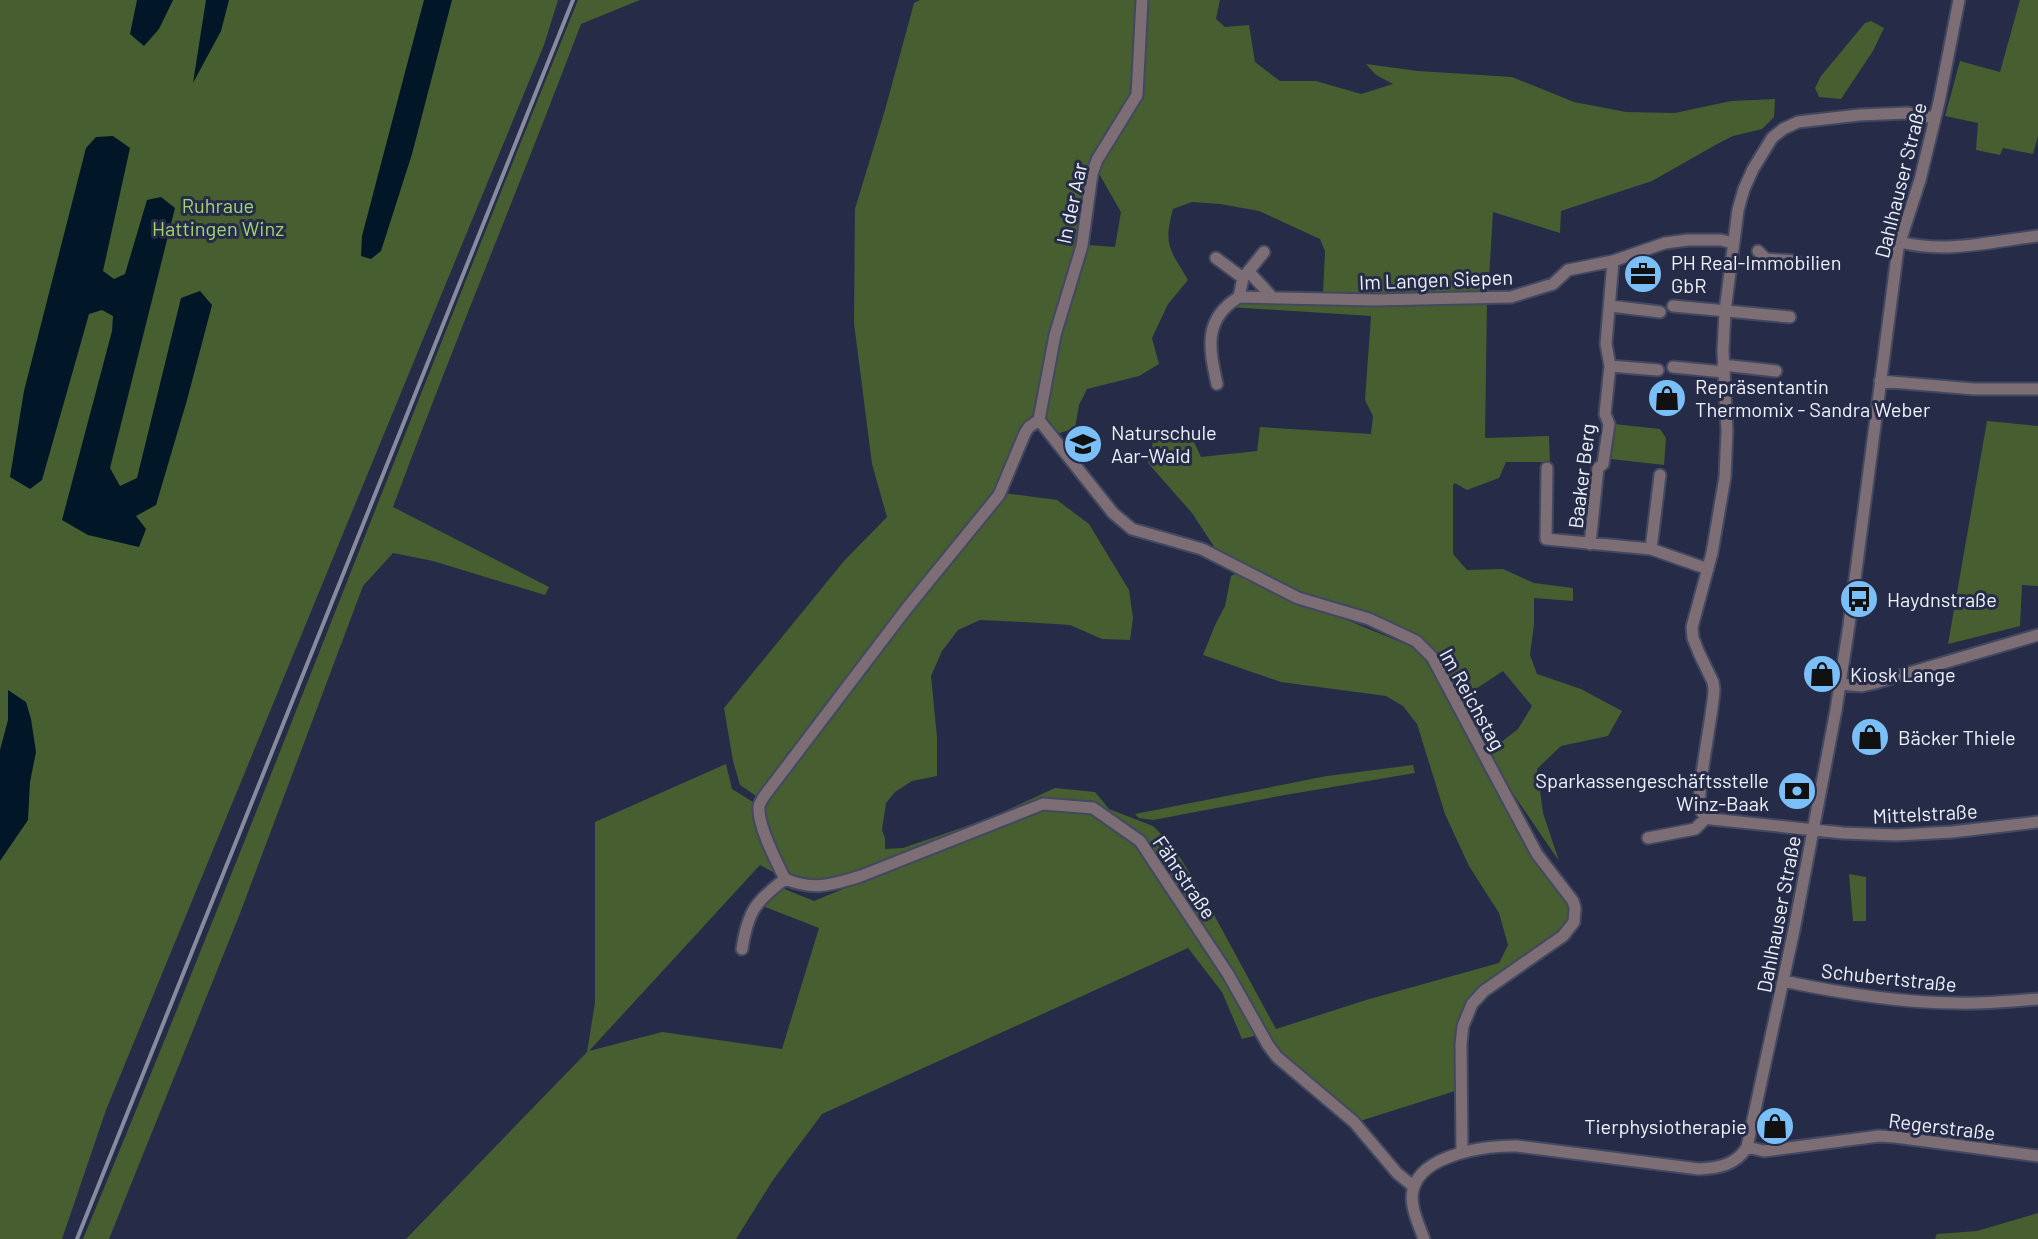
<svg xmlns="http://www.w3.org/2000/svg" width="2038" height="1239" font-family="Barlow,sans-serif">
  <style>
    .green { fill: #465e30 }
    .water { fill: #011727 }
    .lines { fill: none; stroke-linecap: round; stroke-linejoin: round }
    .street-casing { stroke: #424860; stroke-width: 15 }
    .street { stroke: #7d6d75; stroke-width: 11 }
    .rail { stroke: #878b9f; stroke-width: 4 }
    .labels { text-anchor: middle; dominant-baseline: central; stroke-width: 6; stroke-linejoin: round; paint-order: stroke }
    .street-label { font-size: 20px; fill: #eff2fd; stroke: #262c47 }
    .park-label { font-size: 20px; fill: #a2d672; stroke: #262c47 }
    .poi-label { font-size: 20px; fill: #eff2fd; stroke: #262c47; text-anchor: start }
  </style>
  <rect width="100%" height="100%" fill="#262c47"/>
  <path class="green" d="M 0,0 L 558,0 L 544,45 L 106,1110 L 62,1239 L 0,1239 Z
    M 578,0 L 640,0 L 581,24 C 520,185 453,345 393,507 L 549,587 L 545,595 L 433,561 L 393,553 L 363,586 L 239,916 L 109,1239 L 83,1239 C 254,828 411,412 578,0 Z
    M 920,0 L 1140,0 L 1137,89 L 1090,165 L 1082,239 L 1048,339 L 1037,406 L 996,492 L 1057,500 L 1089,524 L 1129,590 L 1133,618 L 1130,640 L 1102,639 L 1070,625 L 1024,622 L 980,620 L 958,630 L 942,651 L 931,676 L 937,737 L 937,776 L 912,781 L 895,792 L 886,803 L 882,830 L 885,838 L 885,849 L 903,848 L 990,818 L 1055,788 L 1095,792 L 1109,809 L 1153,826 L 1173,846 L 1206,900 L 1276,1029 L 1366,1000 L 1499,963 L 1508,945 L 1499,913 L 1469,866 L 1445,814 L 1417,724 L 1403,706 L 1386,696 L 1281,682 L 1203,655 L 1215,625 L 1225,606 L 1231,576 L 1237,573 L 1298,600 L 1420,650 L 1476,748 L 1562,883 L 1580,923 L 1474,993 L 1458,1026 L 1455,1091 L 1360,1121 L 1269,1044 L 1140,839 L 1094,807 L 1041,802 L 816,890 L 782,877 L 760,865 L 589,1051 L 662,1032 L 782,1049 L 819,928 L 760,905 L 777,886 L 814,901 L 1043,806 L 1092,809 L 1139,843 L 1261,1034 L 1242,1039 L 1222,992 L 1188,948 L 822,1114 L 773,1180 L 736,1239 L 406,1239 L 587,1052 L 595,1003 L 595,822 L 726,764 L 732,789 L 753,802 L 756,796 L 740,785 L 733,761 L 724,708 L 844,561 L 887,517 L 872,464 L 854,323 L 855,209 L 885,110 L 914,3 Z
    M 1147,0 L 1220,0 L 1216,19 L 1225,27 L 1249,25 L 1255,62 L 1280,81 L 1316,81 L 1361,94 L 1393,84 L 1376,75 L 1366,64 L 1418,71 L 1512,77 L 1574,102 L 1626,112 L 1675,113 L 1731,101 L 1775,99 L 1774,117 L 1762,129 L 1733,136 L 1719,143 L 1652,181 L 1561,211 L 1560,233 L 1493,212 L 1488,295 L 1323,294 L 1325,251 L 1320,239 L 1259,211 L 1220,204 L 1192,202 L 1173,209 C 1163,246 1170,249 1188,280 L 1168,304 L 1152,338 L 1159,364 L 1139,376 L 1087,389 L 1079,405 L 1075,428 L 1060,433 L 1051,431 L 1044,419 L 1057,333 L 1088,245 L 1115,247 L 1121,212 L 1098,172 L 1110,146 L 1142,90 Z
    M 2020,0 L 2038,0 L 2038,136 L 2033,154 L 2003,148 L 2000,155 L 1976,150 L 1978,123 L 1945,116 L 1960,61 L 2000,72 Z
    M 1871,21 L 1884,28 L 1873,51 L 1841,99 L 1819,97 L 1815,88 L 1821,76 L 1865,23 Z
    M 1238,302 L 1487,302 L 1485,438 L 1549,436 L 1550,462 L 1506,462 L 1499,478 L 1467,490 L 1455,483 L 1453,485 L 1453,554 L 1467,570 L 1503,569 L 1534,583 L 1573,588 L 1573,601 L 1534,598 L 1534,624 L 1530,655 L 1537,674 L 1581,689 L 1622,711 L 1608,736 L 1561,746 L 1537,769 L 1543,813 L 1559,861 L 1486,754 L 1518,729 L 1532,706 L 1503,671 L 1462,698 L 1428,643 L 1300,592 L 1248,567 L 1215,548 L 1192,513 L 1148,463 L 1152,454 L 1153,435 L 1187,427 L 1201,457 L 1257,451 L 1260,427 L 1371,434 L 1373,416 L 1365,400 L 1371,316 L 1229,307 Z
    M 1987,421 L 2038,426 L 2038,586 L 2022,585 L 2020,626 L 1948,644 Z
    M 1614,424 L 1660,429 L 1666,438 L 1664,465 L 1611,459 L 1615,434 Z
    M 1413,765 L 1415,773 L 1285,795 L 1153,820 L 1139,818 L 1135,814 L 1327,776 Z
    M 1849,874 L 1866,877 L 1866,921 L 1853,921 Z
    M 2038,1213 L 2038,1239 L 1935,1239 L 1937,1234 L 1977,1231 Z"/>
  <path class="water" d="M 137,0 L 173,0 L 159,29 L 144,46 L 130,34 Z
    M 206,0 L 229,0 L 221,31 L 193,83 Z
    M 424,0 L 452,0 L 412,154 L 381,251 L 371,259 L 361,256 L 362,236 Z
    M 113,136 L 130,148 L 103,271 L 114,279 L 125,274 L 147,200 L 161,197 L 175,208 L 110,468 L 120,486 L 137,478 L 181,298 L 200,291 L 212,305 L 187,400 L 156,505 L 136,516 L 146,529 L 139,547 L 88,535 L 62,520 L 112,331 L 113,316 L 102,310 L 89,314 L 42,480 L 30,489 L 10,477 L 24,391 L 86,148 L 96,137 Z
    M 8,690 L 26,702 L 31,719 L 36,752 L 30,782 L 28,820 L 0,861 L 0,750 L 8,720 Z"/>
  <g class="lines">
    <g class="street-casing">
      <path id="street" d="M 1935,118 L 1907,113 L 1859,115 L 1798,122 L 1783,129 L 1772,138 L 1753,169 L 1744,189 L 1738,210 L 1725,311 L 1723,351 L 1727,431 L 1725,477 L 1712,553 L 1692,627 L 1693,638 L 1699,653 L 1713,682 L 1714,689 C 1714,711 1694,799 1701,811 C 1703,815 1707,817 1711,819 L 1843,833 L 1896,835 L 1952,832 L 2038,822
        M 1900,242 C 1946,254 1993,241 2038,236
        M 1758,251 L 1766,259 L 1796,261
        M 1216,258 L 1243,278
        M 1249,272 L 1273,298
        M 1239,297 L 1243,278 L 1264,252
        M 1610,306 L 1660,312
        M 1673,306 L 1790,317
        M 1723,365 L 1776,371
        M 1610,366 L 1658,370
        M 1673,367 L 1723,372
        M 1880,381 L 1974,389 L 2038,389
        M 1217,384 C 1209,348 1203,319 1239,297 L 1375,300 L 1511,297 L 1553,284 L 1568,270 L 1613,261 L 1665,243 L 1688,240 L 1721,240 L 1733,243
        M 1039,420 L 1029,427 L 1025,433 L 999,495 L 907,608 L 765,795 C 763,798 760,803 759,806 C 757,825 777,863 785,879 C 815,891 831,885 861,876 L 1043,804 L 1093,808 L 1140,841 L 1228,974 L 1268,1045 L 1277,1057 L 1354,1122 L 1397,1173 L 1414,1187
        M 1039,420 L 1113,513 L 1132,529 L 1202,549 L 1298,598 L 1369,619 L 1416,641 L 1432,657 L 1537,854 L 1573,901 L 1575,908 L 1574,922 L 1563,936 L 1484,991 L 1472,1004 L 1463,1026 L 1461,1044 L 1462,1152
        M 1039,420 L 1055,335 L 1082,246 L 1092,174 L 1097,160 L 1137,95 L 1142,0
        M 1547,468 L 1546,539 L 1651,549 L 1708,569
        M 1590,544 L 1598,468 L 1603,464 L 1609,424 L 1605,414 L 1610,366 L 1606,344 L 1613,261
        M 1651,549 L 1660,475
        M 1840,684 L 1862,686 L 1875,683 L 2038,635
        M 1648,838 L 1695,829 L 1707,817
        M 742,949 C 748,911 755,902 785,879
        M 1783,981 C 1840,993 1899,1003 1957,1003 C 1984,1004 2011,1001 2038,999
        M 1747,1147 L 1764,1151 L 1879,1136 L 1895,1137 L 2038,1156
        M 1424,1239 C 1419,1225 1409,1205 1413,1190 C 1421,1154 1488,1145 1517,1146 L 1699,1169 C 1719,1168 1736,1165 1747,1147 L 1794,930 L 1836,710 L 1849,625 L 1898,248 L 1920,180 L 1939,102 L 1959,0"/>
    </g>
    <use href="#street" class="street"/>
    <path class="rail" d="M 77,1239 L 573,0"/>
  </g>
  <defs>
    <g id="office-disc" transform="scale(2)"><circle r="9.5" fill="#7abff8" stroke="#262c47"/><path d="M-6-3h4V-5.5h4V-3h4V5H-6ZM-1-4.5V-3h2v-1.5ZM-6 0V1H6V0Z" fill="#111"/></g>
    <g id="shop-disc" transform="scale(2)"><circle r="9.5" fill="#7abff8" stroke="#262c47"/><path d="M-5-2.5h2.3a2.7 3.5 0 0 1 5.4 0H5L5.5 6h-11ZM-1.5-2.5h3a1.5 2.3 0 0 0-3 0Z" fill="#111"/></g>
    <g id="school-disc" transform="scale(2)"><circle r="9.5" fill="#7abff8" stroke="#262c47"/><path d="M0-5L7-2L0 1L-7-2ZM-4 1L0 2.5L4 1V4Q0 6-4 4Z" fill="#111"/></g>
    <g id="bus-disc" transform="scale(2)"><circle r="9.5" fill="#7abff8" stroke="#262c47"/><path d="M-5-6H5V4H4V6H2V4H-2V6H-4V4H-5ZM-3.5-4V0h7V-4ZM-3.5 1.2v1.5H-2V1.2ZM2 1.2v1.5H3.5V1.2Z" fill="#111"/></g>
    <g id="bank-disc" transform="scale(2)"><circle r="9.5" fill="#7abff8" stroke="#262c47"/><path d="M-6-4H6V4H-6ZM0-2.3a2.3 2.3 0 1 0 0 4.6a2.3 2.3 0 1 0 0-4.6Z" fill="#111"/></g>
  </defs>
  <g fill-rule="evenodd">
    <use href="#office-disc" x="1643" y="274"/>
    <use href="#shop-disc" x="1667" y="398"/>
    <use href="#school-disc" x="1083" y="444"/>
    <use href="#bus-disc" x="1859" y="599"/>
    <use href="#shop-disc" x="1822" y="674"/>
    <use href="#shop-disc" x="1870" y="737"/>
    <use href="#bank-disc" x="1797" y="791"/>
    <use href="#shop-disc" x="1775" y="1126"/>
  </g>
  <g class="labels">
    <g class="street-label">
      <text transform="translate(1900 180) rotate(-76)">Dahlhauser Straße</text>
      <text transform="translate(1071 203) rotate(-78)">In der Aar</text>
      <text transform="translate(1436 279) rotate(-2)">Im Langen Siepen</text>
      <text transform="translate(1581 476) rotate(-83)">Baaker Berg</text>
      <text transform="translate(1473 699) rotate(61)">Im Reichstag</text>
      <text transform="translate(1925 813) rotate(-3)">Mittelstraße</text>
      <text transform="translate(1185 877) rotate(56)">Fährstraße</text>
      <text transform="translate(1778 914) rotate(-79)">Dahlhauser Straße</text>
      <text transform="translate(1889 977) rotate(6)">Schubertstraße</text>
      <text transform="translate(1942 1126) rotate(7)">Regerstraße</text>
    </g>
    <g class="park-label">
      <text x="218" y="205">Ruhraue<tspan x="218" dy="23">Hattingen Winz</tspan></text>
    </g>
    <g class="poi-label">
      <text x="1671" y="262">PH Real-Immobilien<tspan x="1671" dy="23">GbR</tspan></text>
      <text x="1695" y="386">Repräsentantin<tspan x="1695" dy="23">Thermomix - Sandra Weber</tspan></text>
      <text x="1111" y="432">Naturschule<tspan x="1111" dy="23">Aar-Wald</tspan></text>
      <text x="1887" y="599">Haydnstraße</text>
      <text x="1850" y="674">Kiosk Lange</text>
      <text x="1898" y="737">Bäcker Thiele</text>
      <text x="1769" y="780" text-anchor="end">Sparkassengeschäftsstelle<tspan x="1769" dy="23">Winz-Baak</tspan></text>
      <text x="1747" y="1126" text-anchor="end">Tierphysiotherapie</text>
    </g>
  </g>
</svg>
